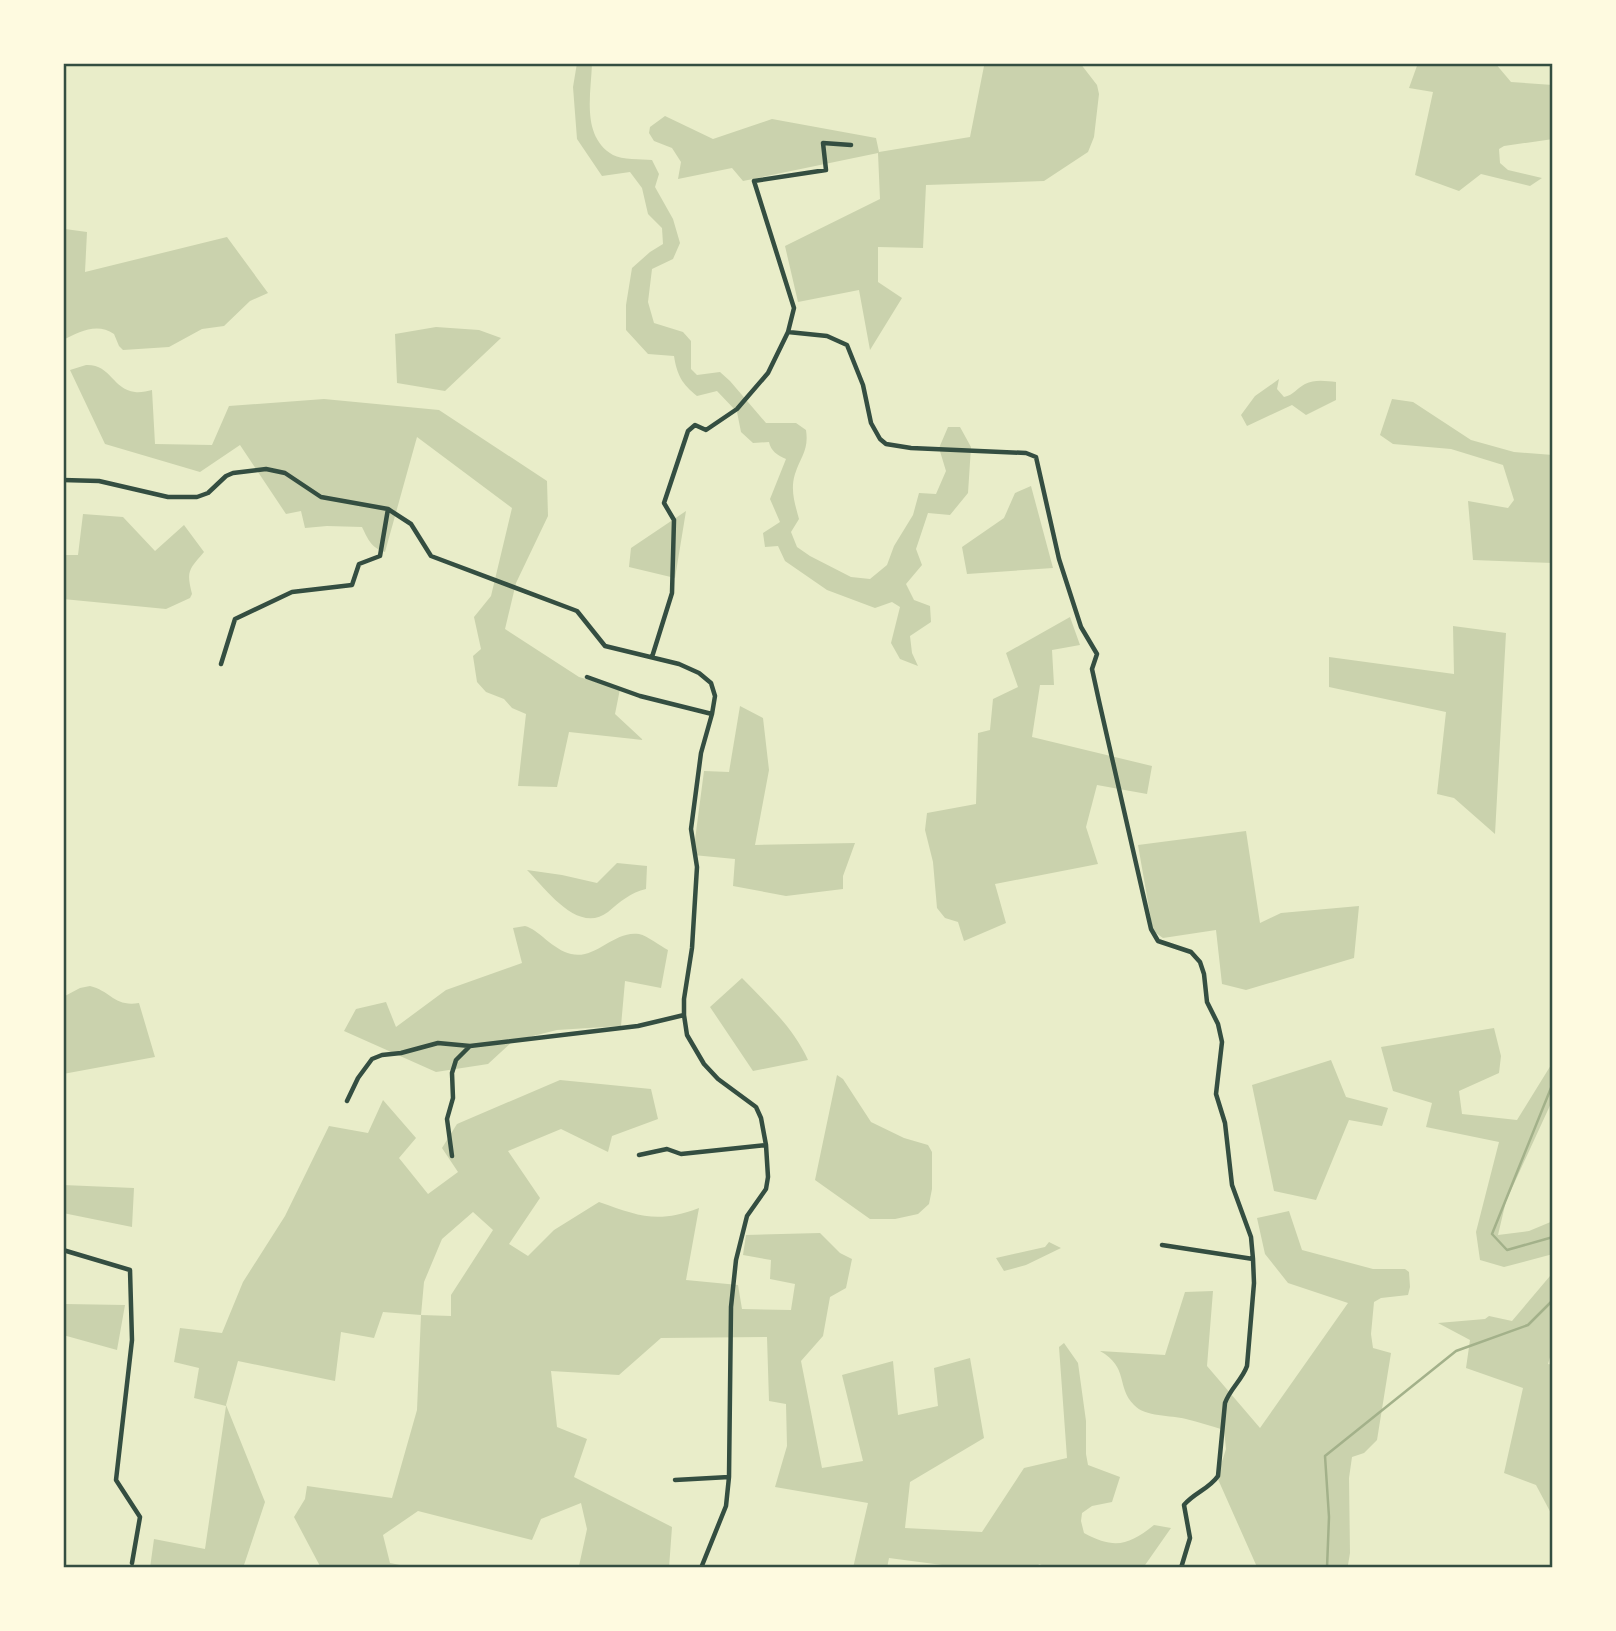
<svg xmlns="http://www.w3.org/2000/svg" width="1616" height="1631" font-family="'Exo 2',sans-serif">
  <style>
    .green { fill: #cad2ad; fill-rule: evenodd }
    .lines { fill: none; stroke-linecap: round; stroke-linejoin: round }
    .stream { stroke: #a3b18a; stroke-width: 2.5 }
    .minor { stroke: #344e41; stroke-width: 4.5 }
    .neatline { fill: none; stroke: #344e41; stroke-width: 2.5 }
  </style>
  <rect width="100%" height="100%" fill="#e9edc9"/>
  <path class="green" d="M 577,63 L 592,63 C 591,95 581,136 613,155 C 622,160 641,159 652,160 L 659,174 L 655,187 L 673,219 L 680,243 L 673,259 L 652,269 L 648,302 L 654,323 L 683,332 L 691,341 L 691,369 L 697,375 L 720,372 L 730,381 L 766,423 L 796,423 L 806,430 C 809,450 801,456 795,474 C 790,490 795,504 799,519 L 791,532 L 797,547 L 810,556 L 851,577 L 870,579 L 887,565 L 894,546 L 913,515 L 919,493 L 936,494 L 946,471 L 939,448 L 948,427 L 960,427 L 971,447 L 968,493 L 950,515 L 928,513 L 916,549 L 922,565 L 906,584 L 914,600 L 930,606 L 931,622 L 910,636 L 912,653 L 918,666 L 900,659 L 891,643 L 900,607 L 892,602 L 875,608 L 827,590 L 785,561 L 778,546 L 765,547 L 763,533 L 780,522 L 770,499 L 786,459 C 777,455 771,451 769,442 L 753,443 L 741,432 L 737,412 L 717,391 L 697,396 C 682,384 677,375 674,356 L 648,354 L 626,330 L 626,305 L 632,268 L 650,252 L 663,244 L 662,228 L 648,214 L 642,188 L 630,172 L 602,176 L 577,139 L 573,87 Z
    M 976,63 L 1080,63 L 1097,85 L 1099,94 L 1094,137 L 1088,152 L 1044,181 L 926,185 L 923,248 L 878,247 L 878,282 L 902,298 L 870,350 L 859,290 L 798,302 L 785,246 L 880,199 L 878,153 L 743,181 L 732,168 L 678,179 L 681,162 L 672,148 L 654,141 L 649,133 L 650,127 L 665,116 L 713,139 L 772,119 L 876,138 L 879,152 L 970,137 L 984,66 Z
    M 1418,63 L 1495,63 L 1511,82 L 1553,85 L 1553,139 L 1504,146 L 1499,149 L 1500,163 L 1508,170 L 1542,178 L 1530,186 L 1481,174 L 1459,191 L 1415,175 L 1433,92 L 1409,88 Z
    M 65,229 L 87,232 L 85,272 L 227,237 L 268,293 L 250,301 L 224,326 L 202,329 L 169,347 L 123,350 L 119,346 L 114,334 C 97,322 79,332 63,340 L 63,234 Z
    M 436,327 L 479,330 L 501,338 L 445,391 L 397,383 L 395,334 Z
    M 86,365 C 111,364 112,389 135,392 C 140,393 147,391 152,390 L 155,444 L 212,445 L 229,406 L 324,399 L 439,410 L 547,481 L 548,516 L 516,583 L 505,629 L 579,677 L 620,689 L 615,714 L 643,740 L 569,732 L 557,787 L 518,786 L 526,714 L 512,708 L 504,699 L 486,692 L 477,682 L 473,656 L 481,649 L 474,617 L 491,596 L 512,508 L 417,437 L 385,552 C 371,548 368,539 362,527 L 327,526 L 305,528 L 301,511 L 286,514 L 240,445 L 200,472 L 105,444 L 70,370 Z
    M 1279,379 L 1277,389 L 1284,397 C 1294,395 1297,388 1305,384 C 1315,379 1326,381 1336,382 L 1336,400 L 1306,415 L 1292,405 L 1247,426 L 1241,415 L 1255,396 Z
    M 1392,399 L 1413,402 L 1471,440 L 1514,452 L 1553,455 L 1553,563 L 1473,560 L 1468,501 L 1508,508 L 1514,500 L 1503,465 L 1451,449 L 1393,444 L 1380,435 Z
    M 1031,486 L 1053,568 L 967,574 L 962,547 L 1004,518 L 1015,493 Z
    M 686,511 L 675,578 L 629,567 L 631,548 Z
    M 83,514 L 123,517 L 155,551 L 184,525 L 204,552 C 189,570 186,570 192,594 L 190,598 L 166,609 L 63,599 L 63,555 L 78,555 Z
    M 1070,617 L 1080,645 L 1052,650 L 1054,685 L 1040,685 L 1032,737 L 1152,766 L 1147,794 L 1097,785 L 1086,827 L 1098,864 L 995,884 L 1006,923 L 964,941 L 958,922 L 945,918 L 937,908 L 933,862 L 925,830 L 927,813 L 976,804 L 978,733 L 990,730 L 993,699 L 1018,687 L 1006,653 Z
    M 1453,626 L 1506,633 L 1495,834 L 1454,798 L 1437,794 L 1446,712 L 1329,687 L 1329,657 L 1454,674 Z
    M 740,706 L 763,718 L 769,770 L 755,845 L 855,843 L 843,876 L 843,889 L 786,896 L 733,886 L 735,859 L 693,855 L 704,771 L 729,772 Z
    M 1246,831 L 1260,923 L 1281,913 L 1359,906 L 1354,958 L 1246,990 L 1222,984 L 1216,930 L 1163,938 L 1153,931 L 1138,845 Z
    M 617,863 L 647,866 L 646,889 C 631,892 620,902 608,912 C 578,935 546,889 527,870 L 562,875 L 597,883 Z
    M 525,926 C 538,929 553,950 571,954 C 596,960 614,930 639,934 C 648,936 660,946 668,950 L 661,988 L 625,981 L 621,1026 L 557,1030 L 513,1041 L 488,1064 L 436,1072 L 344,1031 L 356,1009 L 386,1002 L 396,1027 L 446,990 L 522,963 L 513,928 Z
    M 742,978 C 767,1004 793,1027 808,1060 L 753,1071 L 710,1007 Z
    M 90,986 C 111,991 114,1007 139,1003 L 155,1057 L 63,1074 L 63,997 L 80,988 Z
    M 1494,1028 L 1501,1056 L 1499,1073 L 1459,1091 L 1462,1114 L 1517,1120 L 1551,1065 L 1553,1057 L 1553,1099 L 1506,1201 L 1498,1235 L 1529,1231 L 1553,1221 L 1553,1254 L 1504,1267 L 1480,1260 L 1476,1232 L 1499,1142 L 1426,1127 L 1432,1103 L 1393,1091 L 1381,1047 Z
    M 1331,1060 L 1346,1097 L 1388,1108 L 1382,1126 L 1349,1120 L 1316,1200 L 1274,1191 L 1252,1085 Z
    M 837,1075 L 843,1079 L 871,1122 L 904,1138 L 928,1145 L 932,1152 L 932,1189 L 929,1204 L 918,1214 L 895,1219 L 870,1219 L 815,1180 Z
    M 560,1080 L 651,1089 L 658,1119 L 612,1136 L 608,1152 L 561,1129 L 508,1151 L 540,1198 L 509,1244 L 528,1256 L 554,1230 L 599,1202 C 639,1216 657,1224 699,1208 L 686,1280 L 738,1285 L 742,1309 L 791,1310 L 795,1284 L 770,1279 L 771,1260 L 743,1255 L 746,1235 L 820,1233 L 840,1253 L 852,1259 L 846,1288 L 830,1297 L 823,1336 L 801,1361 L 822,1468 L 863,1461 L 842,1375 L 893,1361 L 898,1415 L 938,1406 L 934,1368 L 970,1358 L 984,1438 L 910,1482 L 905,1528 L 982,1532 L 1024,1468 L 1067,1458 L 1059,1347 L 1064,1343 L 1078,1363 L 1086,1421 L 1086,1454 L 1088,1465 L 1120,1477 L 1112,1502 L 1092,1506 L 1082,1513 L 1081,1521 L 1084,1533 C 1114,1549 1128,1546 1154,1525 L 1171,1528 L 1143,1568 L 1050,1568 L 1039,1564 L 1037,1568 L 965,1568 L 889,1558 L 887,1568 L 853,1568 L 868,1503 L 775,1487 L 787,1446 L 786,1404 L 769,1401 L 767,1337 L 661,1338 L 619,1375 L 551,1371 L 557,1427 L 587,1439 L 574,1477 L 672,1527 L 669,1568 L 571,1568 L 571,1565 L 579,1566 L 587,1529 L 581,1503 L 541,1519 L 532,1540 L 418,1511 L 383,1535 L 390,1563 L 415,1568 L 321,1568 L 294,1517 L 305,1499 L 307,1486 L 392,1498 L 417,1410 L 421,1315 L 383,1312 L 374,1338 L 341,1332 L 335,1381 L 238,1361 L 226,1405 L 265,1502 L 243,1568 L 150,1568 L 154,1539 L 205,1549 L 226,1406 L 194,1398 L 199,1368 L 174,1362 L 180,1328 L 222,1333 L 243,1282 L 285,1216 L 329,1126 L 368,1133 L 383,1100 L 416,1138 L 399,1158 L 428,1194 L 458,1172 L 442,1148 L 457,1124 ZM 473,1212 L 493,1230 L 451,1295 L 451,1316 L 421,1315 L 424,1282 L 442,1239 Z
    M 63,1185 L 134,1188 L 132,1227 L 63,1213 Z
    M 1289,1211 L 1302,1250 L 1373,1269 L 1405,1269 L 1409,1272 L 1410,1287 L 1408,1295 L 1381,1298 L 1374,1302 L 1371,1334 L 1373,1348 L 1391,1353 L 1377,1440 L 1364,1453 L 1352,1457 L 1349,1478 L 1350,1553 L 1348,1565 L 1344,1568 L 1257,1567 L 1217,1477 L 1226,1449 L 1224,1430 C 1211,1426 1199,1422 1186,1419 C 1171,1415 1145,1417 1134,1405 C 1116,1387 1129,1367 1100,1351 L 1165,1355 L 1185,1292 L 1213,1291 L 1207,1366 L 1260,1428 L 1348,1303 L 1288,1283 L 1265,1254 L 1257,1218 Z
    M 1049,1242 L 1061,1248 L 1026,1265 L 1004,1271 L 996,1258 L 1045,1247 Z
    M 1553,1260 L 1553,1347 L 1548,1364 L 1553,1365 L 1553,1517 L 1536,1485 L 1504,1473 L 1523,1388 L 1466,1368 L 1470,1340 L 1438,1323 L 1485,1319 L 1489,1316 L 1512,1321 L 1550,1276 Z
    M 63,1268 L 65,1268 L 65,1304 L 125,1305 L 117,1350 L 63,1335 Z"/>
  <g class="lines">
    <path class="stream" d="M 1553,1083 L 1492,1234 L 1507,1250 L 1553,1237
      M 1327,1568 L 1329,1517 L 1325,1456 L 1456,1351 L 1528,1325 L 1553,1300"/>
    <path class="minor" d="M 788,332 L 827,336 L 847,345 L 863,385 L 871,423 L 880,439 L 886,444 L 911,448 L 1026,453 L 1036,457 L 1059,559 L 1081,627 L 1097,654 L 1092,669 L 1099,701 L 1151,929 L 1158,941 L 1191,952 L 1200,962 L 1204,974 L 1207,1002 L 1218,1024 L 1222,1042 L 1216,1094 L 1225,1123 L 1232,1185 L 1251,1237 L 1253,1259 L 1254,1283 L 1247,1366 C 1242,1380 1230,1389 1225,1403 L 1218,1476 C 1209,1489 1194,1493 1184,1505 L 1190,1538 L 1181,1568
      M 63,480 L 99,481 L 168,497 L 197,497 L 208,493 L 226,476 L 233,473 L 266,469 L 285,473 L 321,497 L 388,509 L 411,524 L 431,556 L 577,611 L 605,646 L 679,664 L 699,673 L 711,683 L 715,696 L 712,714 L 701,753 L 691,829 L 697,867 L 692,948 L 684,999 L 684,1015 L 687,1035 L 704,1064 L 718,1079 L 756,1107 L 761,1118 L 766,1145 L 768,1177 L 766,1189 L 747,1216 L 736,1260 L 731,1307 L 729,1477 L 726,1506 L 701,1568
      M 652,657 L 672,593 L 674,520 L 664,503 L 688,431 L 695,425 L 706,430 L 737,409 L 768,373 L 788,332 L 794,308 L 754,181 L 826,170 L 823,143 L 851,145
      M 221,664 L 235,619 L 292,592 L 352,585 L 359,564 L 380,556 L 388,509
      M 587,677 L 640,696 L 712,714
      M 347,1101 L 358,1078 L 372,1059 L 382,1055 L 401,1053 L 438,1043 L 470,1046 L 638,1026 L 684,1015
      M 639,1155 L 667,1149 L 681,1154 L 766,1145
      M 452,1156 L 447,1119 L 453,1098 L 452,1073 L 456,1060 L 469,1047
      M 1162,1245 L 1253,1259
      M 63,1250 L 130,1270 L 132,1340 L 116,1480 L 140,1517 L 132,1563
      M 675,1480 L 729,1477"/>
  </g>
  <rect width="1616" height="1631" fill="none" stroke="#fefae0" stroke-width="130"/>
  <rect x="65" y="65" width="1486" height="1501" class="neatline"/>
</svg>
